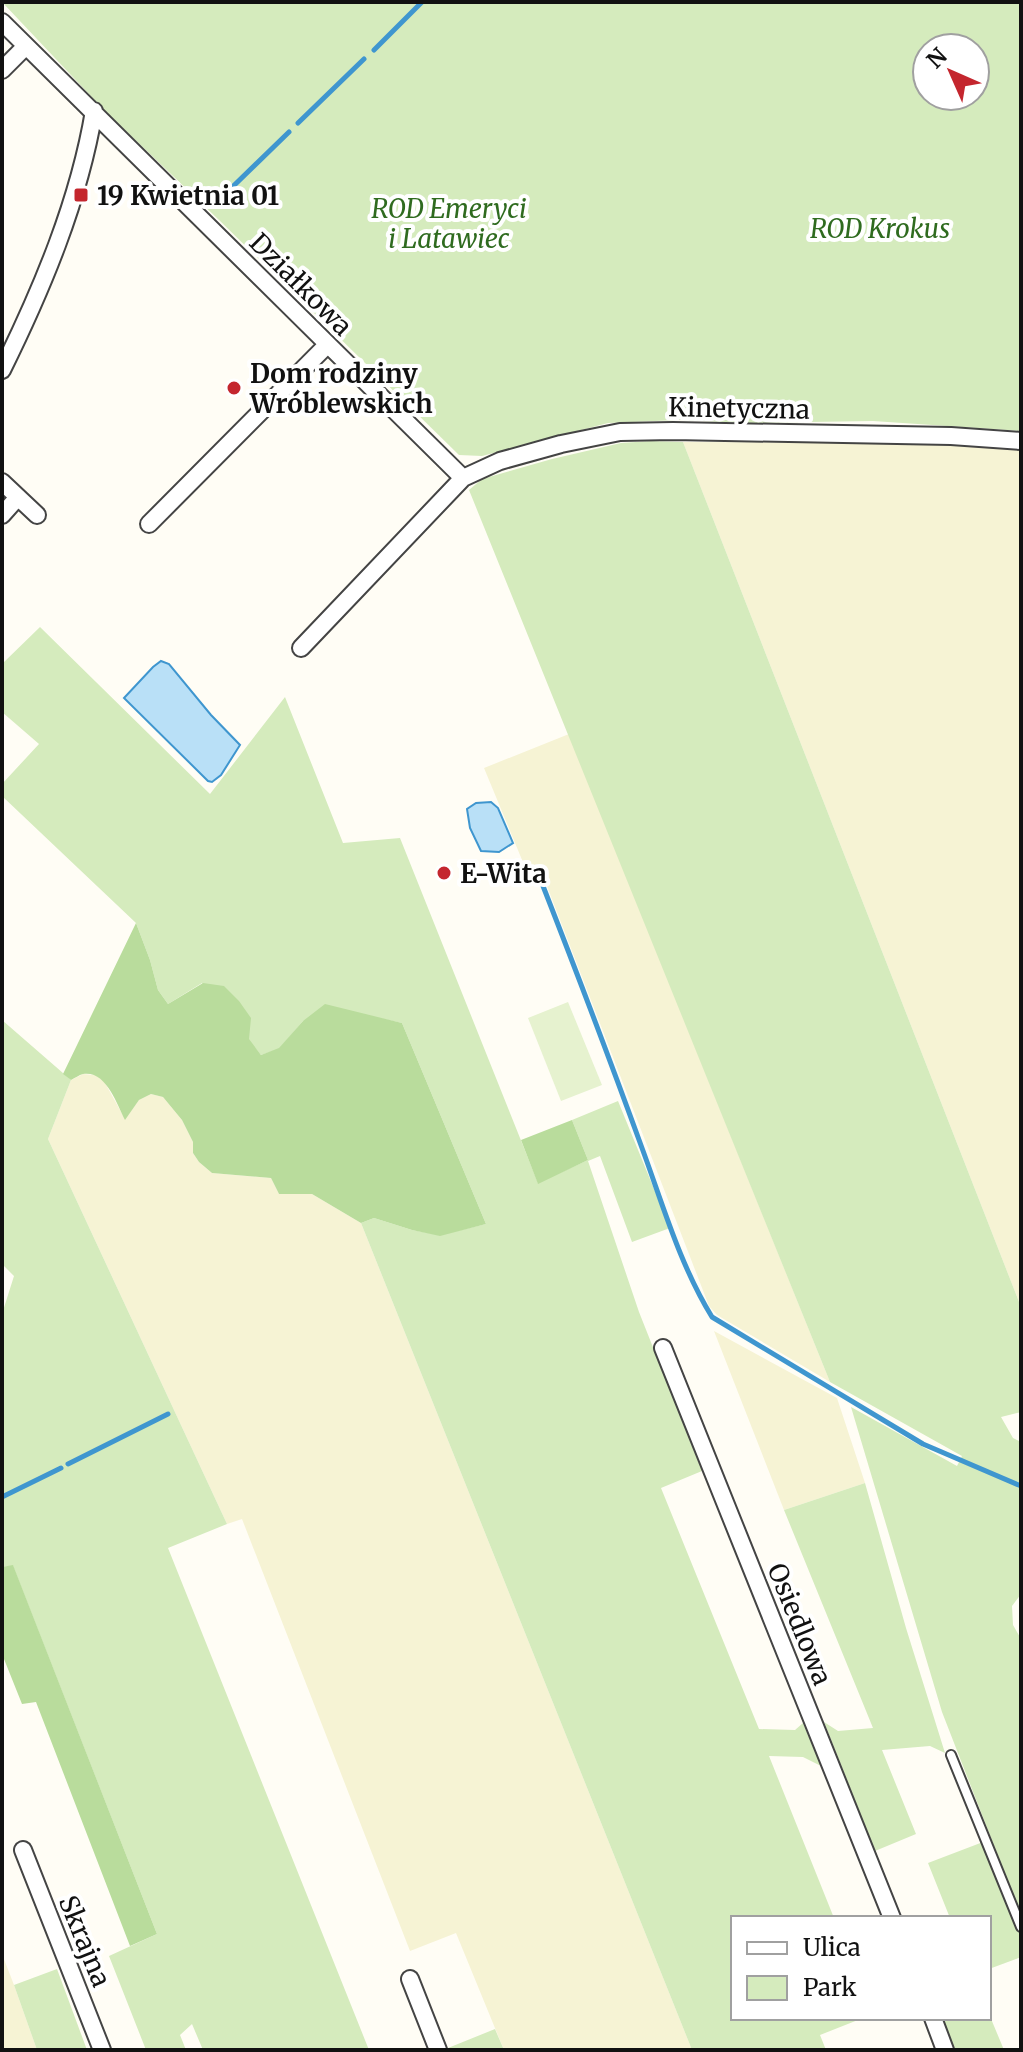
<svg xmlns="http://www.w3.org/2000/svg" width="1023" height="2052" font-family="Merriweather,serif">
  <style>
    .farmland { fill: #f6f3d4 }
    .green { fill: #d5ebbd; fill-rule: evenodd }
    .forest { fill: #b9dc9c }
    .pitch { fill: #e6f2cf }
    .water { fill: #b9e0f7; stroke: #3f96cf; stroke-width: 2 }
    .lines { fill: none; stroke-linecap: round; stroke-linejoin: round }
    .stream { stroke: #3f96cf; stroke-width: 5 }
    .lane-casing { stroke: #444; stroke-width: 12 }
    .street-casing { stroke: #444; stroke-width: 20 }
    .lane { stroke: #fff; stroke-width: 8 }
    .street { stroke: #fff; stroke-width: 16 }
    .poi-dot { fill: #c4262e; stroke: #fff; stroke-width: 3 }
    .labels { text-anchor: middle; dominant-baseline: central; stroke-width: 8; stroke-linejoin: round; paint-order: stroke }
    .poi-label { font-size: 26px; font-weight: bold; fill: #111; stroke: #fff; text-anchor: start }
    .park-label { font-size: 26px; font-style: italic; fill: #2f6b1f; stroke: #fff }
    .street-label { font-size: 26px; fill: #111; stroke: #fff }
  </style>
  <rect width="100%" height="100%" fill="#fffdf5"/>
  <path class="farmland" d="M 683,442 L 928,443 L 1021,450 L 1021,1307 Z
    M 569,734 L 830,1382 L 717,1315 L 709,1306 L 545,881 L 532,884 L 484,768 Z
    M 83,1074 L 95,1075 L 104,1081 L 125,1119 L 139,1100 L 151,1094 L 163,1097 L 182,1120 L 193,1142 L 193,1153 L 199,1162 L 212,1173 L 271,1178 L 279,1194 L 312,1194 L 361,1223 L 692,2050 L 504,2050 L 456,1933 L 410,1951 L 242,1519 L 227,1524 L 48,1139 L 71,1080 Z
    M 714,1331 L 837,1398 L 865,1483 L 784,1510 Z
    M 2,1954 L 14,1985 L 37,2050 L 2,2050 Z"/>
  <path class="green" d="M 2,2 L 1021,2 L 1021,431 L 873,421 L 748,423 L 679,420 L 608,423 L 482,456 L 459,455 L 219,220 L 104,110 ZM 927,48 L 975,48 L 975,96 L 927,96 Z
    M 651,441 L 683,442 L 1021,1307 L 1021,1412 L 1001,1417 L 1013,1438 L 1021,1442 L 1021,1594 L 1012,1606 L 1013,1625 L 1021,1639 L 1021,1915 L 942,1712 L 851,1407 L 957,1466 L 962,1456 L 830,1382 L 469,490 L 482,479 L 552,459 L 621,443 Z
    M 40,627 L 210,794 L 285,697 L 343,843 L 400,838 L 538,1183 L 588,1160 L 572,1120 L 618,1101 L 670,1228 L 632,1242 L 600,1156 L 588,1161 L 639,1312 L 702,1471 L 661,1488 L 759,1729 L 795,1730 L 803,1723 L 821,1766 L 803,1757 L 769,1756 L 834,1918 L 733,1918 L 733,2018 L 863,2018 L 820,2035 L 826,2050 L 692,2050 L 361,1223 L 374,1218 L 412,1230 L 440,1235 L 486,1224 L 402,1023 L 360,1014 L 303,1021 L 279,1049 L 261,1055 L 202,983 L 168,1004 L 158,990 L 150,960 L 136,923 L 2,796 L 2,784 L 39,744 L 2,712 L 2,664 Z
    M 2,1020 L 71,1080 L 48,1139 L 227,1524 L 168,1548 L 369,2050 L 203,2050 L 192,2024 L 180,2035 L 186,2050 L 146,2050 L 109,1956 L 157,1934 L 13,1566 L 2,1567 L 2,1314 L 14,1276 L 2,1264 Z
    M 865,1483 L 906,1628 L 945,1753 L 930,1746 L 882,1750 L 916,1834 L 875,1851 L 824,1722 L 838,1731 L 873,1728 L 784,1510 Z
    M 983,1842 L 1021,1936 L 1021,1957 L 989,1969 L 989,1918 L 950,1918 L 928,1863 Z
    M 57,1969 L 87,2050 L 37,2050 L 14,1985 Z
    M 989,2014 L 1004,2050 L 955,2050 L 942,2018 L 989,2018 Z
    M 495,2029 L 504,2050 L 449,2050 L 448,2048 Z"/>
  <path class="forest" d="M 136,923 L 150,960 L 158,990 L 168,1004 L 203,983 L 224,986 L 239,1001 L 251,1018 L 249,1039 L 261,1055 L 279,1048 L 303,1021 L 325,1004 L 402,1023 L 486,1224 L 440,1236 L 412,1230 L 374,1218 L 361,1223 L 312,1194 L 279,1194 L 271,1178 L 212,1173 L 199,1162 L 193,1153 L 193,1142 L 182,1120 L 163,1097 L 151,1094 L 139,1100 L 125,1120 C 117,1104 106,1070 83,1074 C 79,1075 75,1078 71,1080 L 63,1074 Z
    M 572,1120 L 588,1160 L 538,1184 L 521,1140 Z
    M 13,1565 L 157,1934 L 130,1946 L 36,1702 L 22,1704 L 2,1654 L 2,1567 Z"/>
  <path class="pitch" d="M 568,1002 L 602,1085 L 561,1101 L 528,1018 Z"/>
  <path class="water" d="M 161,661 L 169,664 L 211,715 L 240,745 L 221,775 L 212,782 L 208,781 L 124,698 L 153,667 Z
    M 491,802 L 498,808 L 513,843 L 499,852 L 481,851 L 470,828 L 467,809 L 476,803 Z"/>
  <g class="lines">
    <path class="stream" d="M 374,50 L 422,2
      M 298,123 L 364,59
      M 219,200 L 289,132
      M 543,886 C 577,973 610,1060 642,1148 C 663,1205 680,1265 712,1317 L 923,1444 L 1021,1486
      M 68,1464 L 168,1414
      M 2,1497 L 61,1468"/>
    <g class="lane-casing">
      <path id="lane" d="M 951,1755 L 1021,1927"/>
    </g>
    <g class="street-casing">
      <path id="street" d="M 2,22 L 463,478
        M 2,70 L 26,46
        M 2,370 C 42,289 79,201 94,111
        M 2,482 L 37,515
        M 2,515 L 18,497
        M 149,524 L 327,345
        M 301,648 L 463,478 L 500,461 L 561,444 L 620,432 L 673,431 L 951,436 L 1021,441
        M 663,1348 L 892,1918
        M 23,1850 L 102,2050
        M 410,1979 L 438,2050
        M 933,2018 L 945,2050"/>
    </g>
    <use href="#lane" class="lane"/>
    <use href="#street" class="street"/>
  </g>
  <g class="poi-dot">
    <rect x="73" y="187" width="16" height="16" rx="4"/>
    <circle cx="234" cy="388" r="8"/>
    <circle cx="444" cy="873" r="8"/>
  </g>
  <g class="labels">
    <g class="poi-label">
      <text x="97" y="195">19 Kwietnia 01</text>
      <text x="250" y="373">Dom rodziny<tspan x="250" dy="30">Wróblewskich</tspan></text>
      <text x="460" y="873">E-Wita</text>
    </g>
    <g class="park-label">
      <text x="449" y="208">ROD Emeryci<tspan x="449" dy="30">i Latawiec</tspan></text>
      <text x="880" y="228">ROD Krokus</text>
    </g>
    <g class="street-label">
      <text transform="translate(301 284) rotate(45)">Działkowa</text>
      <text transform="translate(739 408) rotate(1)">Kinetyczna</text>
      <text transform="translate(800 1624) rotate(68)">Osiedlowa</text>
      <text transform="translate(85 1941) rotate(68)">Skrajna</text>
    </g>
  </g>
  <rect width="1023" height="2052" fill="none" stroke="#111111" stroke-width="8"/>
  <rect x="731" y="1916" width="260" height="104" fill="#ffffff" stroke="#a0a0a0" stroke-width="2"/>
  <rect x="747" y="1942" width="40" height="12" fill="#ffffff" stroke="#a0a0a0" stroke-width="2"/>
  <text x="803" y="1956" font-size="24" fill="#111111">Ulica</text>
  <rect x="747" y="1976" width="40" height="24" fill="#d5ebbd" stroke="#a0a0a0" stroke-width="2"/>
  <text x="803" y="1996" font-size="24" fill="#111111">Park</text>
  <g transform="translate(951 72) rotate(315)"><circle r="38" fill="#ffffff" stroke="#a0a0a0" stroke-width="2"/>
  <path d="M0-6L14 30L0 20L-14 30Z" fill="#c4262e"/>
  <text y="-12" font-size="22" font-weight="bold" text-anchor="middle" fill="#111111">N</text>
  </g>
</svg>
